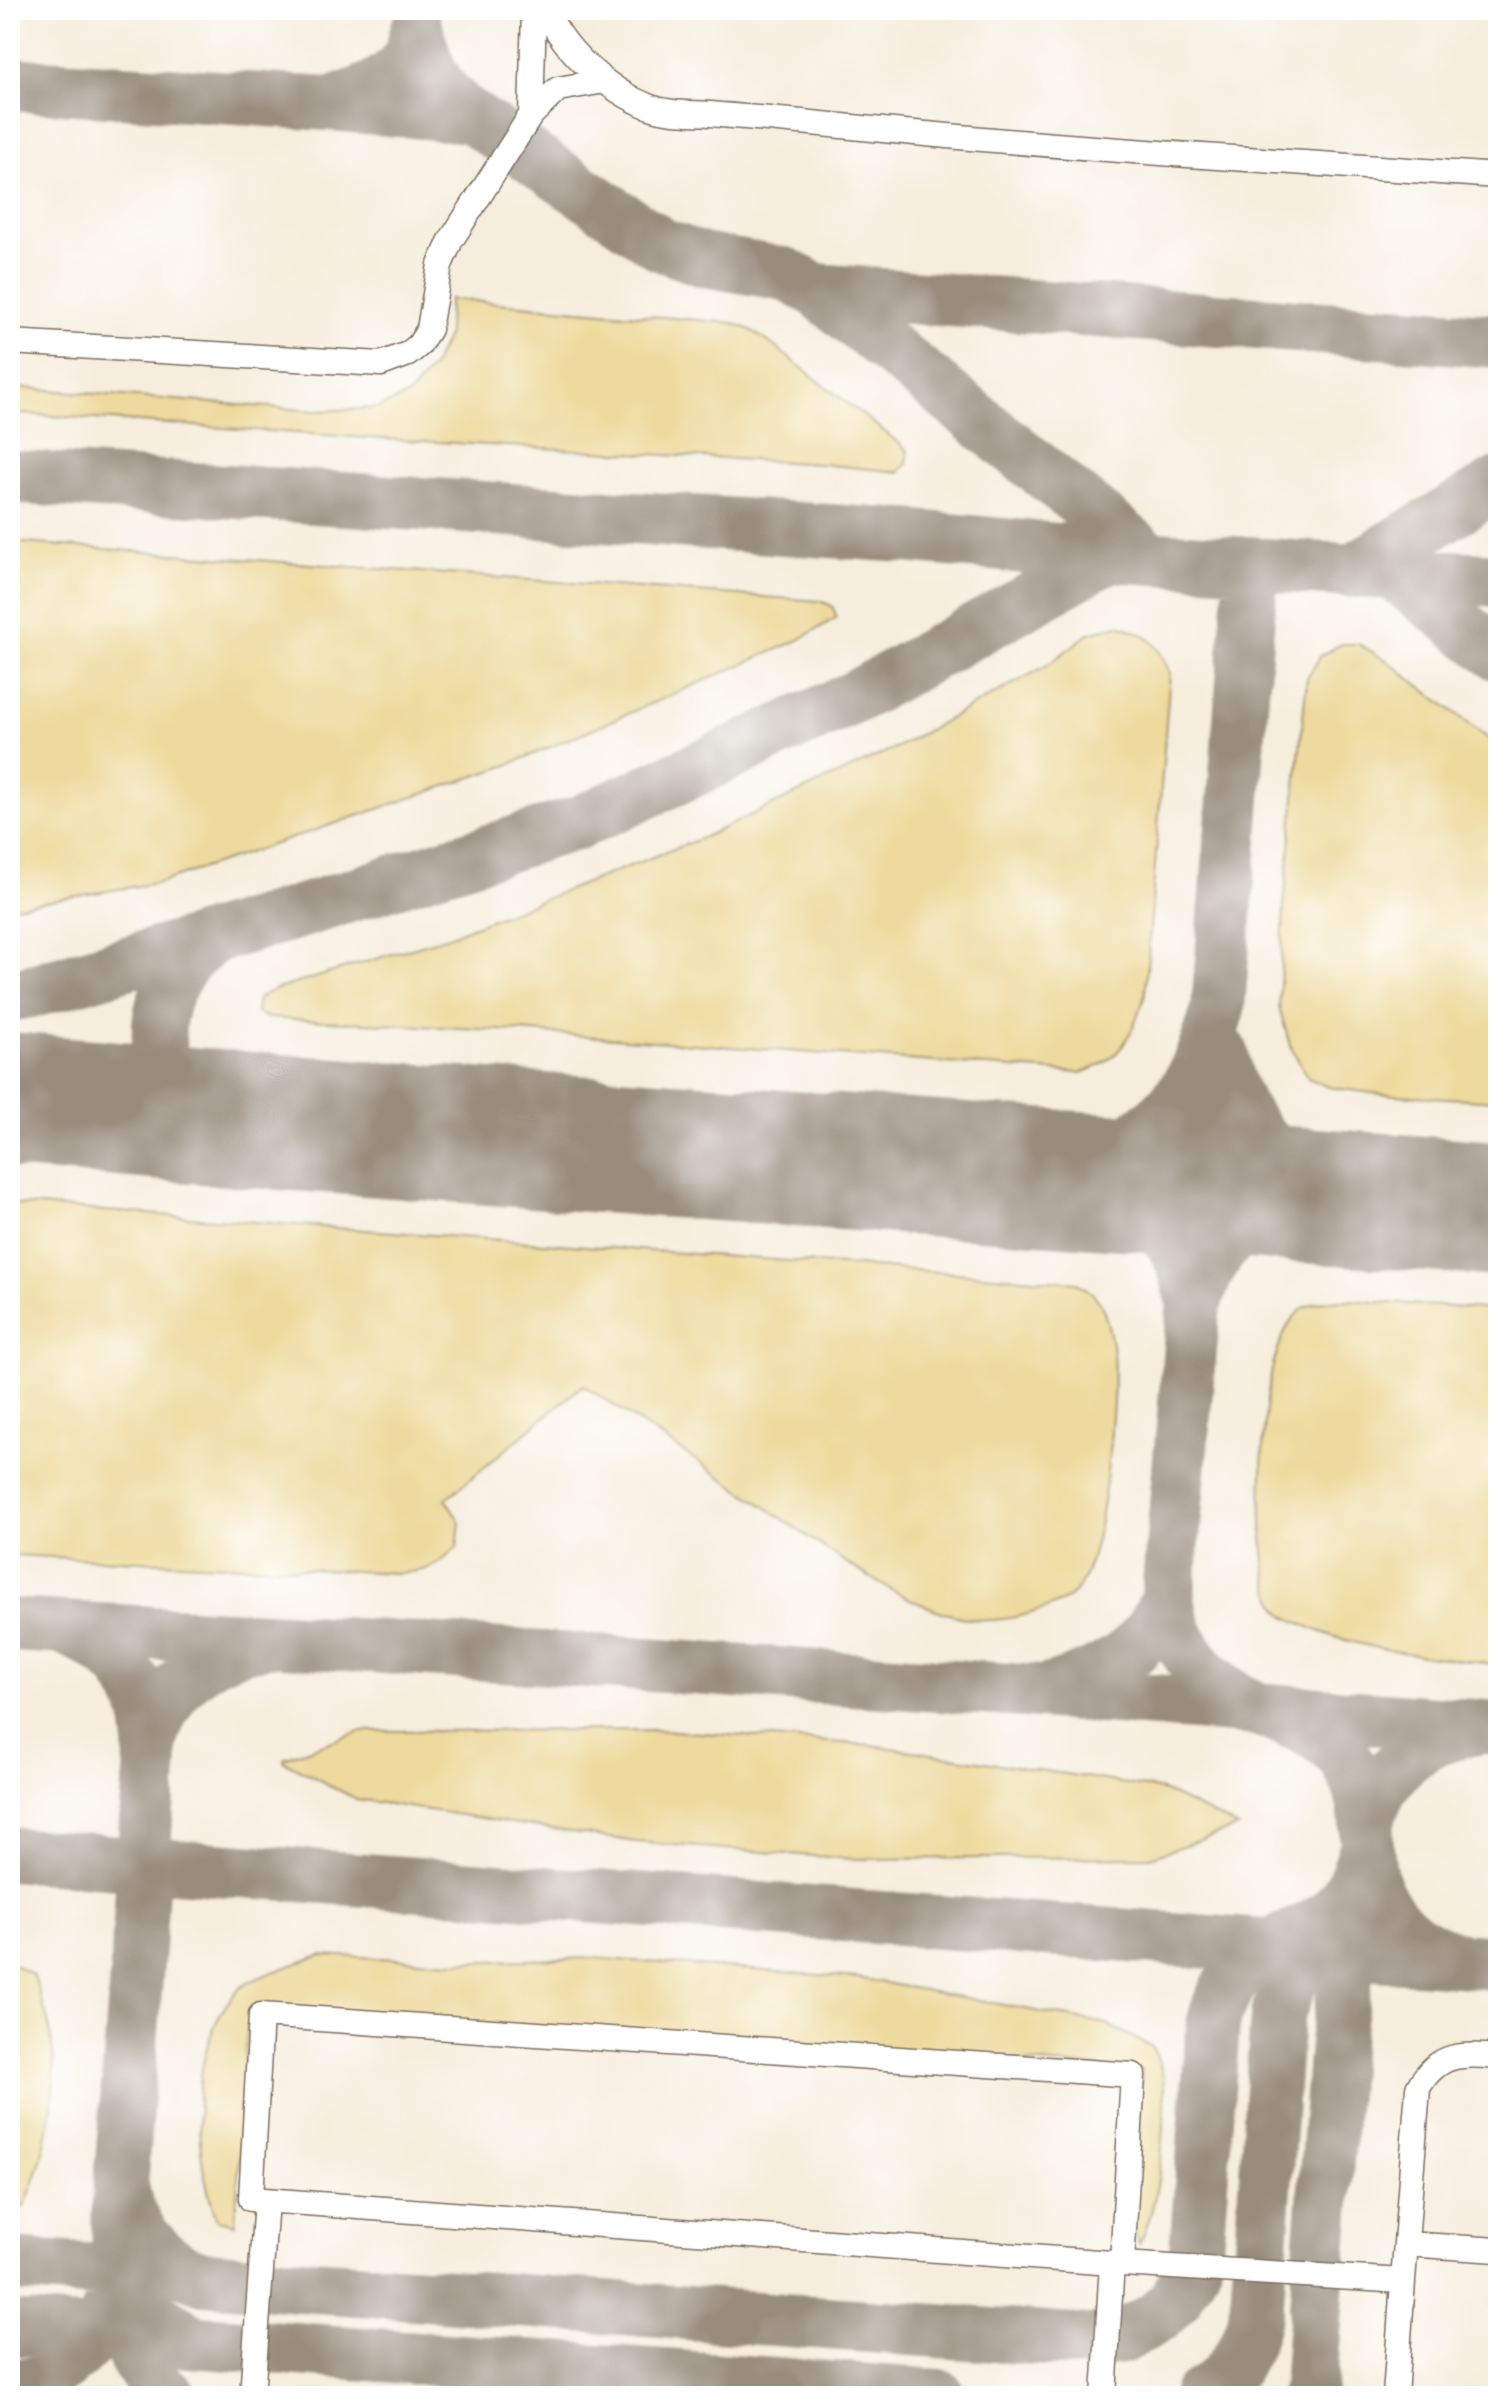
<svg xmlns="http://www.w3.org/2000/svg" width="1508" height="2406" font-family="'Sorts Mill Goudy',serif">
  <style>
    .sand { fill: #eeda9e; stroke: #94825e; stroke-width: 2 }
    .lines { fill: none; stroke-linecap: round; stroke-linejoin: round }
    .taxiway { stroke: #988c7d; stroke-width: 54 }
    .runway { stroke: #988c7d; stroke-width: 136 }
    .minor-casing { stroke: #7c6e60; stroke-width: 27 }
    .minor { stroke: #fff; stroke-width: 24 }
  </style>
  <rect width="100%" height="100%" fill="#fff"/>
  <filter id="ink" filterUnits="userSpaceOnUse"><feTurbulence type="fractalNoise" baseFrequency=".0125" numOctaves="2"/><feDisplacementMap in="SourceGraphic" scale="16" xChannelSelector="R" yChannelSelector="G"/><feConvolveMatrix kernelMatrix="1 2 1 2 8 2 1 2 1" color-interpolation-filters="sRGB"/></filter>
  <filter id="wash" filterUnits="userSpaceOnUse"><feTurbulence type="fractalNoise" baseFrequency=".006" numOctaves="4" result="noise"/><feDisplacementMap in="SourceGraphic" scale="32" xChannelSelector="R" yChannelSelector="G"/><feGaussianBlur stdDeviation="1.8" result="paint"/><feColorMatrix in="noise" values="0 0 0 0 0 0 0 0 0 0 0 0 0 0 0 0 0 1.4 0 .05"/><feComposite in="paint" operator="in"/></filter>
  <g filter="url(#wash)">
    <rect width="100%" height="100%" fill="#f6eddc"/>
    <path class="sand" d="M 449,299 L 733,323 L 749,329 L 766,340 L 895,440 L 908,451 L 907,464 L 899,472 L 821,464 L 368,438 L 10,413 L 10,387 L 317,411 L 378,408 L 409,395 L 433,366 L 448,334 Z
      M 10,542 L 820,601 L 832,606 L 837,617 L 797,641 L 508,765 L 162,882 L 10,907 Z
      M 1118,625 C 1150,634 1157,643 1170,672 L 1145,995 C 1133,1033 1122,1062 1080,1073 L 518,1031 L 268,1018 L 257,1013 C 255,998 260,996 274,990 L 438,940 L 702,838 L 897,747 L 1046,666 L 1090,633 Z
      M 1342,644 L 1358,644 L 1386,660 L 1498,746 L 1498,1101 L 1379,1094 L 1328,1087 L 1308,1078 L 1290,1045 L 1279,1007 L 1284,907 L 1307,678 L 1321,655 Z
      M 10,1204 L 1076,1282 C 1089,1290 1099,1296 1104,1312 C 1108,1324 1112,1340 1113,1353 C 1117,1396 1104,1568 1073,1594 C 1057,1608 1014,1619 993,1620 C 920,1624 823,1546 764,1506 C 704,1466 644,1425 583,1385 L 446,1499 L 460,1522 L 457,1548 C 435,1568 426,1572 397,1573 L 10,1555 Z
      M 1345,1300 L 1498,1310 L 1498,1665 C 1432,1656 1362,1652 1302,1624 C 1295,1620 1286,1618 1281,1612 C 1252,1582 1261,1408 1273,1366 C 1278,1348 1285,1324 1299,1312 C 1311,1300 1329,1301 1345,1300 Z
      M 660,1730 L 871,1745 L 1092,1778 L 1162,1790 L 1238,1827 L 1150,1857 L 853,1859 L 636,1842 L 356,1799 L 283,1761 L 284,1758 L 361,1731 Z
      M 321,1955 L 457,1962 L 593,1958 L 858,1978 L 1106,2024 L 1152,2047 C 1156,2056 1162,2067 1163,2077 C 1168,2119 1159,2208 1139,2244 L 1132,2223 L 1142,2070 L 248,2010 L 235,2224 L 217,2220 C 193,2153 186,2048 237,1991 C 248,1978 303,1962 321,1955 Z
      M 10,1962 L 34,1976 C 39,1994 46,2012 50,2030 C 61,2086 47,2155 24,2207 L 10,2209 Z"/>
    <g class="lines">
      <path class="taxiway" d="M 10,84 L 330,104 L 470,116 L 662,245 L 703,260 L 785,274 L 816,290 L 1149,557
        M 330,104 C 358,95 393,84 408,57 C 413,50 414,39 417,31 C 427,71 437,92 470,116
        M 816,290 L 1498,341
        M 10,477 L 905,536 L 1111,555 L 1498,580
        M 1353,570 L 1498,484
        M 1391,572 L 1498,654
        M 213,937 C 203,946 190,955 182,966 C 146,1015 149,1081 209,1109 C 218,1113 228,1116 238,1119
        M 10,995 L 36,990 L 308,909 L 580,822 L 855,697 L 1111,555
        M 1222,1053 C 1229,1114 1282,1176 1342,1192 C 1358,1197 1375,1198 1391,1201
        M 1018,1175 C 1045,1169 1077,1165 1103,1154 C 1174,1123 1198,1081 1218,1009 L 1252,563
        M 1094,1181 C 1147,1206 1180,1235 1191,1295
        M 1325,1197 C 1253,1204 1210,1241 1193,1312 L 1168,1595 C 1172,1649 1210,1688 1258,1709 C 1292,1724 1323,1729 1346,1761 C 1387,1820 1342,1873 1404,1930 C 1418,1943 1433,1952 1452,1956
        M 1196,1284 L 1215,1049
        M 10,1625 L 283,1640 L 1040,1692 L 1498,1728
        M 66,1629 C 102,1645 129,1663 143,1701 C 158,1742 147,1792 145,1835 C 139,1957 128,2079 119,2201 C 115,2278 125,2303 195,2341
        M 1050,1690 C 1104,1675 1150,1651 1168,1595
        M 150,1746 C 161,1691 202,1652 257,1643
        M 1366,1836 C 1371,1779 1417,1736 1472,1729
        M 10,1854 L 1498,1963
        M 121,2167 C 120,2219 155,2262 203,2278 L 1090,2342 L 1122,2337 L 1158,2317 L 1175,2299 L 1195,2264 L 1213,2026 C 1219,1990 1246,1958 1279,1942 C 1298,1933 1317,1928 1332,1913 C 1351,1895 1358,1873 1366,1848
        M 10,2265 L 158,2275
        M 117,2310 C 125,2342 141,2378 170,2396
        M 10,2328 L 939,2396
        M 10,2390 C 51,2377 88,2355 107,2314
        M 1199,2396 C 1235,2377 1250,2342 1257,2304 L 1277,2015 L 1299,1963 L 1326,1924
        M 1307,2396 L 1310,2387 L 1336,2042 L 1355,1916"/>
      <path class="runway" d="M 10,1100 L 238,1119 L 1498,1209"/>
    </g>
  </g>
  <g filter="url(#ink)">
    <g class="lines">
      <g class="minor-casing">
        <path id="minor" d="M 546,10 C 565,52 607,90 650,107 C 673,115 697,112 721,115 C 761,118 802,122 842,126 C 1060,148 1279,161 1498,176
          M 531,115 L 558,89 L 605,81
          M 10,342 L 381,364 L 408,354 L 419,345 L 429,329 L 440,265 L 451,240 L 531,115 L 534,10
          M 1406,2244 L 1498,2250
          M 1122,2264 L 1133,2075 L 261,2015 L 251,2199 L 1112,2263 L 1122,2264 C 1216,2269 1309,2276 1403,2281 L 1418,2088 C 1438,2052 1461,2054 1498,2057
          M 252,2396 L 266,2201
          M 1104,2396 L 1112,2263
          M 1395,2396 L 1403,2281"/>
      </g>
      <use href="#minor" class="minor"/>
    </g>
  </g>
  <rect width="1508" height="2406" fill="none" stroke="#fff" stroke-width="40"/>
</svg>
